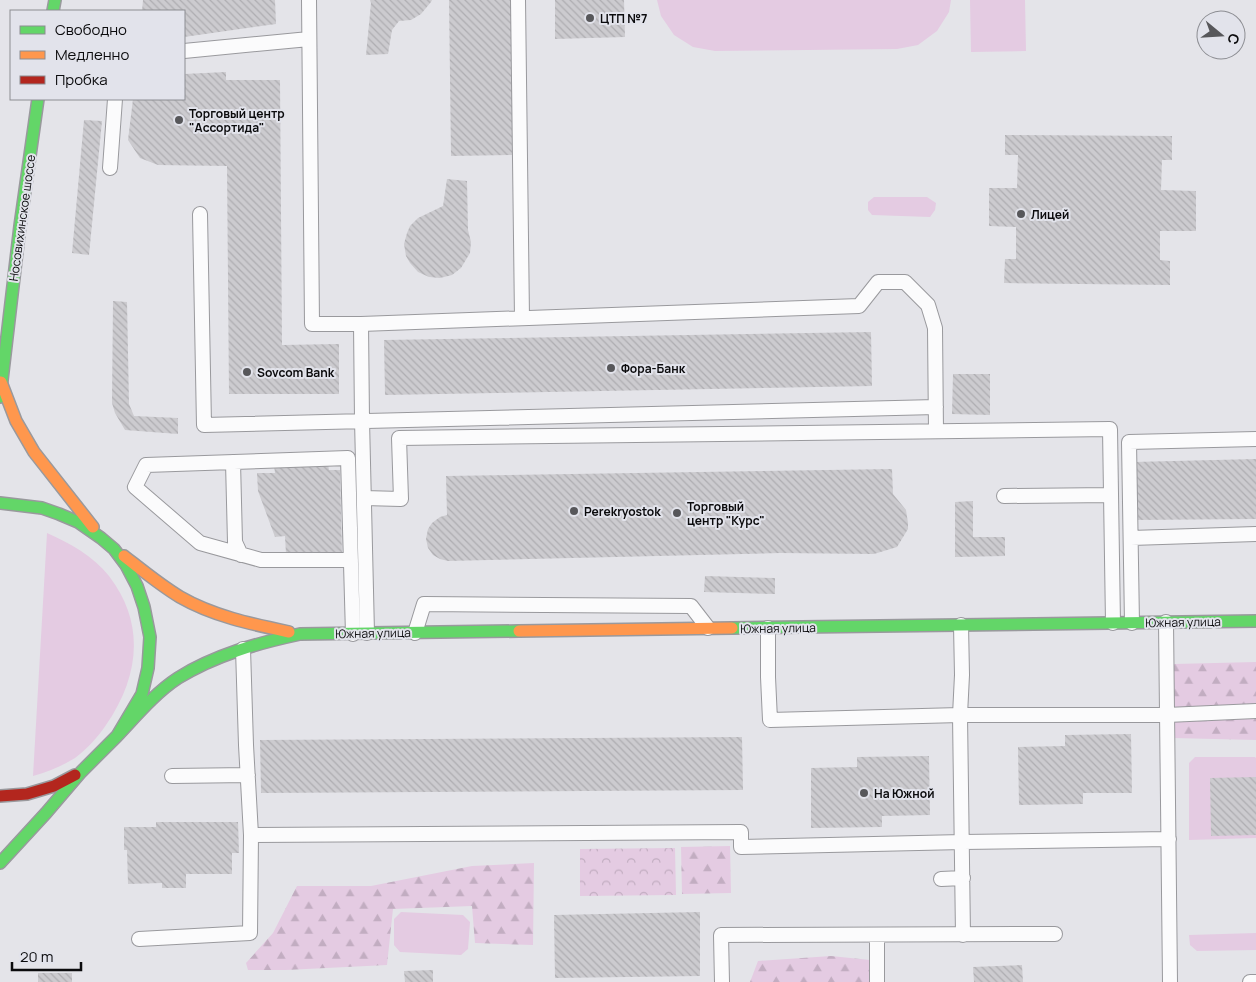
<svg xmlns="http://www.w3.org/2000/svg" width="1256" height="982" font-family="Manrope,sans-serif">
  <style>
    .grass { fill: #e4cbe2 }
    .forest { fill: url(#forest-firs) }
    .park { fill: url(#park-crowns) }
    .building { fill: url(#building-back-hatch) }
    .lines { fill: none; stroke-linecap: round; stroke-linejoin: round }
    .lane-casing { stroke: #99999d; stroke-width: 16 }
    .fast-casing { stroke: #99999d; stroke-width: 14 }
    .slow-casing { stroke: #99999d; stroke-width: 14 }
    .jam-casing { stroke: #99999d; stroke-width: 14 }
    .lane { stroke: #fbfbfc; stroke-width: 14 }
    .fast { stroke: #63d668; stroke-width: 11 }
    .slow { stroke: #ff974d; stroke-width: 11 }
    .jam { stroke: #b3261e; stroke-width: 11 }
    .poi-dot { fill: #57575a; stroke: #e2e3eb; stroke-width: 2 }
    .labels { text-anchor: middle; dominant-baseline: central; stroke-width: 4; stroke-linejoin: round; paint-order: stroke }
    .poi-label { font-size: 12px; font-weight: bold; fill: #0b0b0d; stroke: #e2e3eb; text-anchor: start }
    .street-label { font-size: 12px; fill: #0b0b0d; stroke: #e2e3eb }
  </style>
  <defs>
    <pattern id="forest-firs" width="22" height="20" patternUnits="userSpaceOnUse" patternTransform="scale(1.25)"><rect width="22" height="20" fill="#e4cbe2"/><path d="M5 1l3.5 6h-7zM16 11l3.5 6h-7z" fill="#c2adc1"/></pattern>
    <pattern id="park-crowns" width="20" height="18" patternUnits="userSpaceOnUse" patternTransform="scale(1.25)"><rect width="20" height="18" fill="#e4cbe2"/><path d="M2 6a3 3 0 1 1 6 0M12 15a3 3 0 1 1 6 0" fill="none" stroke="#c2adc1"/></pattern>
    <pattern id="building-back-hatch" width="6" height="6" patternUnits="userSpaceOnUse" patternTransform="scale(1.25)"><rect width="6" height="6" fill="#cccbcf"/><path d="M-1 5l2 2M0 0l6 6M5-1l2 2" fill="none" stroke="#aeadb1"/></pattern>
  </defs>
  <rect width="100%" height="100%" fill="#e4e4e9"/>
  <path class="grass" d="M 657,0 L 951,0 L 949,12 L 937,31 L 918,45 L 897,49 L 715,51 L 693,47 L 674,35 L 661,16 Z
    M 970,0 L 1025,0 L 1026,51 L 971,52 Z
    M 874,197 L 927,197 L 936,203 L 935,210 L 930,217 L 872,215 L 868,210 L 868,202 Z
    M 47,533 C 70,543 93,556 109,576 C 146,624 139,677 106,725 C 98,737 87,749 75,758 C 62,766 48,772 33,776 Z
    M 1195,757 L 1255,757 L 1256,758 L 1256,838 L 1189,840 L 1189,763 Z
    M 401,912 L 463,915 L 470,922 L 468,949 L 461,955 L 400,952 L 394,945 L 394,919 Z
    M 1256,933 L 1256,950 L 1197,951 L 1190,945 L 1189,935 Z"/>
  <path class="forest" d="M 1256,662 L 1256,740 L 1173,738 L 1174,664 Z
    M 730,846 L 731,893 L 682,894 L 681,847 Z
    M 534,863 L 533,945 L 475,943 L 472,906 L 393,909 L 387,965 L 286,970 L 248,970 L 246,963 L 273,933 L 297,886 L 371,886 L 472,866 Z
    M 831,956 L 870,960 L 871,982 L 750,982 L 758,961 Z"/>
  <path class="park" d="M 675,848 L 676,895 L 580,896 L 580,849 Z"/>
  <path class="building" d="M 143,0 L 275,0 L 276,24 L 184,37 L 184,11 L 142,11 Z
    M 370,0 L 432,0 L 431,2 L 421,14 L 411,20 L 399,21 L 392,30 L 388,54 L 366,55 L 371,3 Z
    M 449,0 L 514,0 L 516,155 L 451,156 Z
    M 555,0 L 624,0 L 625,37 L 555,39 Z
    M 226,72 L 226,80 L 280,80 L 282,345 L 339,344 L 339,394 L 229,394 L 227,166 L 158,165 L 140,158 L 128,140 L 133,99 L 184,99 L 184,74 Z
    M 84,120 L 102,121 L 89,255 L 72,253 Z
    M 1005,135 L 1172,136 L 1172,160 L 1162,160 L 1161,190 L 1196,191 L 1196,231 L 1160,231 L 1160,260 L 1170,261 L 1170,285 L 1004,283 L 1005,259 L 1016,259 L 1016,227 L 989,226 L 989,188 L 1017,188 L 1018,155 L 1005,155 Z
    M 447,179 L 467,181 L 468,230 L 471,242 L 470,253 L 461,268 L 452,275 L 440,278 L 429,277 L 418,272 L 410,263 L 406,256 L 404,244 L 407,233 L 410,226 L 418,218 L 443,206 Z
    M 113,301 L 127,302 L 129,404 L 134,416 L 178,418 L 178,434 L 125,430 L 115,413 L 112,403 Z
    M 871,332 L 872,386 L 385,395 L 384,340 Z
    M 953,374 L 990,374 L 990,415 L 952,414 Z
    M 1256,459 L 1256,519 L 1134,520 L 1133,462 Z
    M 328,464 L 329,470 L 340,470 L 342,553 L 286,554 L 285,536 L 275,537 L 258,491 L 257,473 L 275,473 L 274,465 Z
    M 892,469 L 893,494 L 906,510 L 908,523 L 908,529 L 897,547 L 874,554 L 780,553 L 448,561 L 440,559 L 433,555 L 428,548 L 426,539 L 428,529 L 432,523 L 440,517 L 447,515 L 446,476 Z
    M 973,501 L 973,537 L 1005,537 L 1005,556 L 955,557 L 955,502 Z
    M 705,576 L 775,578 L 775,594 L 704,592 Z
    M 1131,734 L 1132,793 L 1083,793 L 1083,804 L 1019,805 L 1018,747 L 1065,746 L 1065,735 Z
    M 742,737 L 743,790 L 261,793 L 260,740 Z
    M 929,756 L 930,815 L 882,816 L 882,827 L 811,828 L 811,768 L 857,767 L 857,757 Z
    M 1256,777 L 1256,835 L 1211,836 L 1210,778 Z
    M 156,822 L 238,822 L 239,853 L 232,853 L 232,874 L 186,874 L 186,888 L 162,888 L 162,883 L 128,884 L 127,850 L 124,850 L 124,827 L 156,827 Z
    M 700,912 L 700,976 L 555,978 L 554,915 Z
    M 1022,965 L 1023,982 L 974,982 L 973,967 Z
    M 433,970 L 433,982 L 405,982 L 404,971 Z
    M 38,973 L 72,973 L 72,982 L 38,982 Z"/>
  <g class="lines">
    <g class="lane-casing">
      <path id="lane" d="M 309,0 L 312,324 L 361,324 L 859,306 L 878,282 L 905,282 L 928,305 L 935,328 L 936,431
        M 518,0 L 522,318
        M 184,51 L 309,39
        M 110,168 L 115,99
        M 200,214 L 204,425 L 936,407
        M 361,324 L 362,420 L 367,633
        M 233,462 L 235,542 L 241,555
        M 1004,496 L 1111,495
        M 364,498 L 401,499 L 399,438 L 1110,429 L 1113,623
        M 1131,538 L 1256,534
        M 351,560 L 261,560 L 200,543 L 135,487 L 146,465 L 348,458 L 353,634
        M 1166,622 L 1170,982
        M 1132,623 L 1129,442 L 1256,439
        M 961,625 L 962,675 L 960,715 L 963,935
        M 768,628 L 768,677 L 770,720 L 960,715 L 1167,715 L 1256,711
        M 415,633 L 424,604 L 691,606 L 708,628
        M 172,776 L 248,775
        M 251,835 L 741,832 L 741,847 L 963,842 L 1169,839
        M 941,879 L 963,878
        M 139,939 L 250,933 L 251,835 L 246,745 L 243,649
        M 722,982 L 721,935 L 1055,934
        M 877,982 L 877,935
        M 1250,982 L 1256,982"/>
    </g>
    <g class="fast-casing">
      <path id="fast" d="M 53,11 L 55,0
        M 0,397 L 20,226 L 38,99
        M 0,503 L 42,508 L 59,514 L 78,522 L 101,538 L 114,549 L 126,565 L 137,586 L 144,607 L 150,637 L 148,668 L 142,694 L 117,736 L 81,772 L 46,813 L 0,863
        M 732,628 L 1256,621
        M 117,736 C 136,716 155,693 178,678 C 215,655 258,643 300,634 L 519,631"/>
    </g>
    <g class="slow-casing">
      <path id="slow" d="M 1,382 L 16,421 L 34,452 L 93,527
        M 124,556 C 142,570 160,585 180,597 C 213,616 251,624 289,632
        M 519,631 L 732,628"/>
    </g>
    <g class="jam-casing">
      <path id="jam" d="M 0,796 L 27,794 L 54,786 L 75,775"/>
    </g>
    <use href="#lane" class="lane"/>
    <use href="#fast" class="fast"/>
    <use href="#slow" class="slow"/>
    <use href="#jam" class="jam"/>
  </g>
  <g class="poi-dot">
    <circle cx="590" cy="18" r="5"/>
    <circle cx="179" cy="120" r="5"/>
    <circle cx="1021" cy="214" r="5"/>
    <circle cx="611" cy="368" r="5"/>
    <circle cx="247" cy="372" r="5"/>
    <circle cx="574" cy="511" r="5"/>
    <circle cx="677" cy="513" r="5"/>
    <circle cx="864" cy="793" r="5"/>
  </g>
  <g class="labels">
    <g class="poi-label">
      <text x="600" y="18">ЦТП №7</text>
      <text x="189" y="113">Торговый центр<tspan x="189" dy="14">"Ассортида"</tspan></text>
      <text x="1031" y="214">Лицей</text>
      <text x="621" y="368">Фора-Банк</text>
      <text x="257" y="372">Sovcom Bank</text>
      <text x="687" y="506">Торговый<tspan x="687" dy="14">центр "Курс"</tspan></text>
      <text x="584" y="511">Perekryostok</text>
      <text x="874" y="793">На Южной</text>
    </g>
    <g class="street-label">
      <text transform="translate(22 218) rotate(-82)">Носовихинское шоссе</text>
      <text transform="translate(1183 622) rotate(-1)">Южная улица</text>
      <text transform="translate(778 628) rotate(-1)">Южная улица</text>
      <text transform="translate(373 633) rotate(-1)">Южная улица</text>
    </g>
  </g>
  <rect x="10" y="10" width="175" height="90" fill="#e2e3eb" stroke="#8c8d92"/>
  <rect x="20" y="26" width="25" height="8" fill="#63d668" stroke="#8c8d92"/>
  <text x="55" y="35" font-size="15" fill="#0b0b0d">Свободно</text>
  <rect x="20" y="51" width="25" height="8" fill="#ff974d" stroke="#8c8d92"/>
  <text x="55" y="60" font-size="15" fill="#0b0b0d">Медленно</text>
  <rect x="20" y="76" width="25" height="8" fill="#b3261e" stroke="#8c8d92"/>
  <text x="55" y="85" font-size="15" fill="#0b0b0d">Пробка</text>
  <g transform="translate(1221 35) rotate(108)"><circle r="24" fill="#e2e3eb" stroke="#8c8d92"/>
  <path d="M0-4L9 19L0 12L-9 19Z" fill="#57575a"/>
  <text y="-8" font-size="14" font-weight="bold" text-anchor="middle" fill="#0b0b0d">С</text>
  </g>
  <path d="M12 962v8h69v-8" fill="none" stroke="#0b0b0d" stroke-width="2.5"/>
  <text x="20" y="962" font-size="15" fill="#0b0b0d" stroke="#e2e3eb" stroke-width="4" paint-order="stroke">20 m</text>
</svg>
